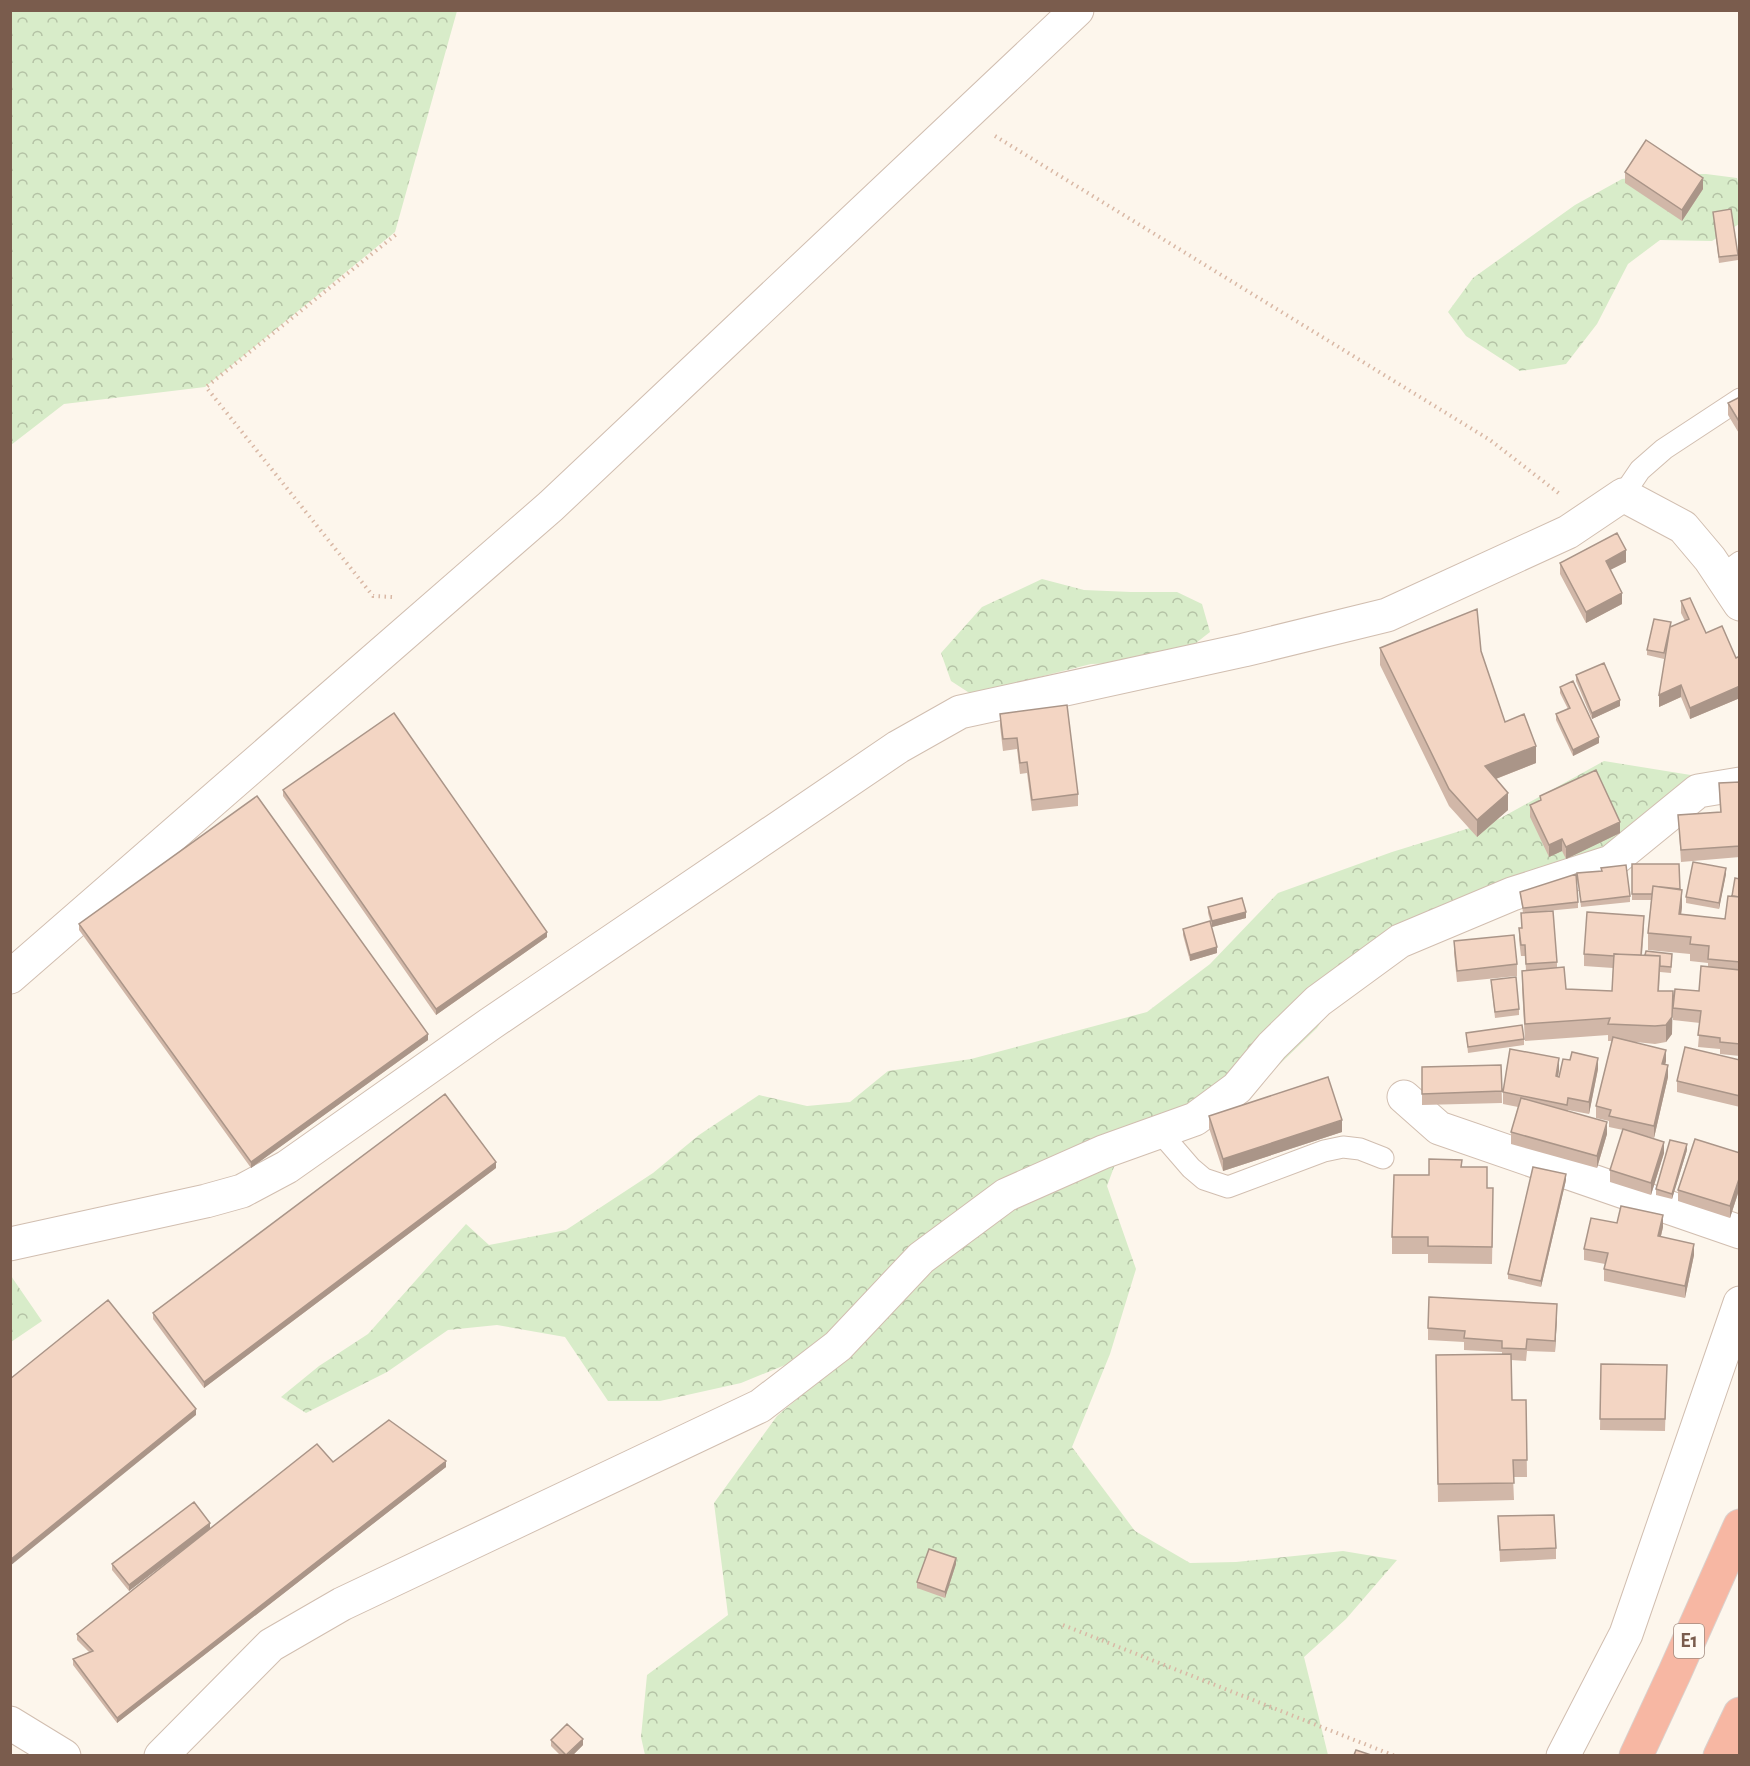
<svg xmlns="http://www.w3.org/2000/svg" width="1750" height="1766" font-family="'Alegreya Sans',sans-serif">
  <style>
    .forest { fill: url(#forest-crowns) }
    .lines { fill: none; stroke-linecap: round; stroke-linejoin: round }
    .service-casing { stroke: #d1beb0; stroke-width: 23 }
    .minor-casing { stroke: #d1beb0; stroke-width: 35 }
    .motorway-casing { stroke: #dad1cd; stroke-width: 35 }
    .path { stroke: #d9b8a5; stroke-width: 4; stroke-dasharray: 1.5 4.5; stroke-linecap: butt }
    .service { stroke: #fff; stroke-width: 21 }
    .minor { stroke: #fff; stroke-width: 33 }
    .motorway { stroke: #f7b7a3; stroke-width: 33 }
    .wall { fill: #d1b7a8 }
    .shaded-wall { fill: #aa9588 }
    .building { fill: #f3d5c3; stroke: #aa9588; stroke-width: 1.5 }
    .labels { text-anchor: middle; dominant-baseline: central; stroke-width: 4.5; stroke-linejoin: round; paint-order: stroke }
    .shield { fill: #fffaf3; stroke: #a28b7f; stroke-width: 1.5 }
    .shield-label { font-size: 20px; font-weight: bold; fill: #7a5c4d }
  </style>
  <defs>
    <pattern id="forest-crowns" width="20" height="18" patternUnits="userSpaceOnUse" patternTransform="scale(1.5)"><rect width="20" height="18" fill="#d8ecc9"/><path d="M2 6a3 3 0 1 1 6 0M12 15a3 3 0 1 1 6 0" fill="none" stroke="#b4c2a5"/></pattern>
  </defs>
  <rect width="100%" height="100%" fill="#fdf6ec"/>
  <path class="forest" d="M 11,10 L 457,10 L 457,11 L 395,232 L 205,387 L 64,404 L 11,445 Z
    M 1664,174 L 1706,174 L 1737,178 L 1739,187 L 1739,224 L 1712,241 L 1660,240 L 1628,264 L 1597,324 L 1566,364 L 1520,371 L 1466,336 L 1448,312 L 1473,278 L 1575,205 L 1622,179 Z
    M 1042,579 L 1084,590 L 1131,592 L 1177,592 L 1202,604 L 1210,632 L 1173,661 L 1091,664 L 971,694 L 951,681 L 941,653 L 982,607 Z
    M 1604,761 L 1703,777 L 1614,845 L 1368,954 L 1317,1028 L 1226,1116 L 1127,1132 L 1107,1186 L 1136,1269 L 1110,1354 L 1072,1447 L 1135,1531 L 1190,1563 L 1236,1562 L 1343,1551 L 1397,1560 L 1346,1619 L 1304,1657 L 1328,1755 L 645,1755 L 641,1737 L 647,1675 L 728,1615 L 714,1503 L 777,1416 L 841,1362 L 846,1340 L 741,1383 L 660,1401 L 608,1401 L 565,1337 L 497,1325 L 448,1330 L 387,1372 L 306,1413 L 281,1397 L 319,1366 L 368,1334 L 466,1224 L 489,1245 L 566,1230 L 653,1173 L 699,1135 L 759,1095 L 807,1106 L 850,1102 L 888,1071 L 971,1059 L 1147,1012 L 1210,964 L 1278,893 L 1392,852 L 1499,819 Z
    M 11,1276 L 42,1321 L 11,1342 L 10,1342 Z"/>
  <g class="lines">
    <g class="service-casing">
      <path id="service" d="M 1623,495 L 1640,470 L 1664,449 L 1740,399
        M 1721,576 L 1740,562
        M 1159,1131 L 1191,1168 L 1204,1179 L 1228,1187 L 1324,1151 L 1343,1147 L 1360,1149 L 1383,1158"/>
    </g>
    <g class="minor-casing">
      <path id="minor" d="M 10,977 L 551,506 L 1077,10
        M 1404,1097 L 1439,1128 L 1740,1232
        M 10,1244 L 206,1201 L 242,1191 L 287,1167 L 490,1024 L 898,747 L 960,712 L 1244,650 L 1387,615 L 1568,532 L 1623,495 L 1683,527 L 1710,559 L 1740,604
        M 10,1723 L 64,1756
        M 161,1756 L 271,1645 L 342,1604 L 760,1406 L 838,1346 L 921,1258 L 1006,1195 L 1103,1152 L 1195,1119 L 1237,1088 L 1272,1046 L 1318,1001 L 1400,941 L 1512,894 L 1611,862 L 1698,791 L 1740,784
        M 1563,1756 L 1626,1634 L 1740,1303"/>
    </g>
    <g class="motorway-casing">
      <path id="motorway" d="M 1636,1756 L 1675,1672 L 1740,1526
        M 1720,1756 L 1740,1714"/>
    </g>
    <path class="path" d="M 995,136 L 1490,440 L 1561,495
      M 392,597 L 373,596 L 206,387 L 398,233
      M 1063,1625 L 1395,1756"/>
    <use href="#service" class="service"/>
    <use href="#minor" class="minor"/>
    <use href="#motorway" class="motorway"/>
  </g>
  <path class="wall" d="M 1625,172 L 1703,189 L 1682,221 L 1625,183 Z
    M 1713,212 L 1738,255 L 1738,260 L 1719,263 Z
    M 1740,397 L 1740,435 L 1728,415 L 1728,403 Z
    M 1626,562 L 1610,570 L 1622,604 L 1586,623 L 1560,574 L 1560,563 Z
    M 1681,601 L 1706,633 L 1736,658 L 1740,656 L 1740,698 L 1690,719 L 1681,697 L 1659,707 L 1666,649 L 1664,659 L 1647,655 L 1647,650 L 1671,627 L 1685,621 L 1681,613 Z
    M 1380,648 L 1481,651 L 1505,722 L 1536,763 L 1496,779 L 1508,810 L 1477,837 L 1449,806 L 1380,665 Z
    M 1576,675 L 1620,706 L 1592,719 L 1576,681 Z
    M 1560,687 L 1599,743 L 1573,756 L 1556,720 L 1556,714 L 1568,709 L 1560,693 Z
    M 1000,714 L 1078,794 L 1078,806 L 1032,811 L 1027,773 L 1020,774 L 1017,749 L 1003,751 L 1000,726 Z
    M 1740,782 L 1740,857 L 1681,862 L 1678,815 L 1720,812 L 1719,783 Z
    M 283,790 L 547,937 L 436,1015 L 283,796 Z
    M 1540,796 L 1620,833 L 1566,859 L 1562,851 L 1549,857 L 1530,817 L 1530,805 L 1540,801 Z
    M 1632,864 L 1680,889 L 1682,907 L 1681,914 L 1725,919 L 1732,896 L 1740,879 L 1740,1056 L 1720,1054 L 1720,1049 L 1698,1047 L 1700,1023 L 1673,1020 L 1673,1008 L 1699,991 L 1708,967 L 1708,963 L 1690,961 L 1690,954 L 1648,950 L 1648,933 L 1651,900 L 1632,900 Z
    M 1577,873 L 1630,896 L 1630,902 L 1581,907 Z
    M 1726,874 L 1719,909 L 1686,903 L 1686,897 Z
    M 1520,892 L 1578,902 L 1578,908 L 1546,911 L 1557,962 L 1557,968 L 1566,989 L 1612,991 L 1613,968 L 1584,966 L 1584,954 L 1644,927 L 1642,955 L 1672,959 L 1671,973 L 1660,972 L 1659,991 L 1672,1034 L 1666,1042 L 1655,1044 L 1636,1042 L 1666,1061 L 1665,1065 L 1668,1077 L 1654,1138 L 1642,1135 L 1664,1153 L 1651,1195 L 1610,1182 L 1610,1170 L 1623,1130 L 1609,1127 L 1609,1121 L 1596,1118 L 1596,1106 L 1612,1041 L 1608,1041 L 1608,1035 L 1525,1041 L 1522,988 L 1522,971 L 1526,970 L 1525,956 L 1521,956 L 1519,940 L 1519,928 L 1522,928 L 1521,913 L 1523,913 Z
    M 1208,907 L 1246,918 L 1212,927 L 1208,913 Z
    M 79,924 L 428,1040 L 251,1168 L 79,930 Z
    M 1183,929 L 1217,953 L 1190,961 L 1183,935 Z
    M 1454,941 L 1517,964 L 1517,976 L 1457,982 L 1454,953 Z
    M 1491,980 L 1519,1009 L 1519,1015 L 1495,1018 Z
    M 1466,1033 L 1524,1039 L 1524,1045 L 1468,1053 Z
    M 1740,1060 L 1740,1107 L 1677,1092 L 1677,1081 Z
    M 1501,1065 L 1502,1103 L 1422,1105 L 1422,1067 Z
    M 1598,1069 L 1589,1114 L 1568,1110 L 1568,1112 L 1607,1134 L 1597,1168 L 1511,1144 L 1511,1132 L 1518,1107 L 1503,1104 L 1503,1092 L 1559,1070 L 1558,1076 Z
    M 1209,1116 L 1342,1132 L 1223,1171 L 1209,1128 Z
    M 1687,1150 L 1672,1199 L 1656,1195 L 1656,1189 Z
    M 1740,1153 L 1740,1187 L 1730,1218 L 1678,1201 L 1678,1190 Z
    M 1462,1167 L 1487,1188 L 1493,1205 L 1492,1264 L 1428,1263 L 1428,1254 L 1392,1254 L 1392,1237 L 1429,1175 Z
    M 496,1168 L 204,1388 L 153,1319 L 153,1313 Z
    M 1566,1180 L 1541,1287 L 1508,1279 L 1508,1274 Z
    M 1617,1223 L 1663,1227 L 1661,1236 L 1694,1255 L 1685,1298 L 1604,1281 L 1604,1269 L 1605,1264 L 1584,1260 L 1584,1249 Z
    M 1557,1316 L 1555,1352 L 1527,1351 L 1526,1361 L 1511,1360 L 1512,1400 L 1526,1400 L 1527,1477 L 1513,1477 L 1514,1500 L 1438,1502 L 1436,1355 L 1502,1354 L 1502,1352 L 1464,1350 L 1464,1342 L 1428,1340 L 1428,1328 Z
    M 1601,1364 L 1667,1365 L 1665,1431 L 1600,1430 Z
    M 333,1462 L 446,1467 L 117,1723 L 73,1665 L 73,1659 L 89,1652 L 77,1640 L 77,1634 Z
    M 1498,1516 L 1556,1548 L 1556,1559 L 1500,1562 Z
    M 210,1529 L 129,1591 L 112,1570 L 112,1564 Z
    M 956,1564 L 945,1598 L 917,1588 L 917,1582 Z
    M 551,1740 L 583,1745 L 573,1755 L 560,1755 L 551,1746 Z"/>
  <path class="shaded-wall" d="M 1703,178 L 1703,189 L 1682,221 L 1682,210 Z
    M 1626,550 L 1626,562 L 1606,572 L 1606,561 Z
    M 1622,593 L 1622,604 L 1586,623 L 1586,612 Z
    M 1681,685 L 1681,697 L 1659,707 L 1659,695 Z
    M 1740,686 L 1740,698 L 1690,719 L 1690,708 Z
    M 1620,700 L 1620,706 L 1592,719 L 1592,713 Z
    M 1599,737 L 1599,743 L 1573,756 L 1573,750 Z
    M 1536,746 L 1536,763 L 1485,783 L 1485,766 Z
    M 1508,793 L 1508,810 L 1477,837 L 1477,820 Z
    M 1620,822 L 1620,833 L 1566,859 L 1566,847 Z
    M 1562,839 L 1562,851 L 1549,857 L 1549,845 Z
    M 1726,868 L 1726,874 L 1719,909 L 1719,903 Z
    M 1682,890 L 1682,907 L 1679,931 L 1679,914 Z
    M 1246,912 L 1246,918 L 1212,927 L 1212,921 Z
    M 547,932 L 547,937 L 436,1015 L 436,1009 Z
    M 1217,947 L 1217,953 L 1190,961 L 1190,955 Z
    M 1673,991 L 1672,1034 L 1666,1042 L 1666,1025 Z
    M 428,1034 L 428,1040 L 251,1168 L 251,1162 Z
    M 1666,1050 L 1666,1061 L 1662,1076 L 1662,1064 Z
    M 1559,1058 L 1559,1070 L 1556,1088 L 1556,1076 Z
    M 1598,1058 L 1598,1069 L 1589,1114 L 1589,1102 Z
    M 1668,1065 L 1668,1077 L 1654,1138 L 1654,1126 Z
    M 1342,1120 L 1342,1132 L 1223,1171 L 1223,1159 Z
    M 1607,1122 L 1607,1134 L 1597,1168 L 1597,1156 Z
    M 1664,1142 L 1664,1153 L 1651,1195 L 1651,1183 Z
    M 1687,1144 L 1687,1150 L 1672,1199 L 1672,1194 Z
    M 496,1162 L 496,1168 L 204,1388 L 204,1382 Z
    M 1566,1174 L 1566,1180 L 1541,1287 L 1541,1281 Z
    M 1740,1176 L 1740,1187 L 1730,1218 L 1730,1206 Z
    M 1663,1215 L 1663,1227 L 1658,1248 L 1658,1236 Z
    M 1694,1244 L 1694,1255 L 1685,1298 L 1685,1286 Z
    M 1557,1304 L 1557,1316 L 1555,1352 L 1555,1341 Z
    M 196,1409 L 196,1415 L 10,1566 L 10,1560 Z
    M 446,1461 L 446,1467 L 117,1723 L 117,1718 Z
    M 210,1523 L 210,1529 L 129,1591 L 129,1585 Z
    M 956,1558 L 956,1564 L 945,1598 L 945,1592 Z
    M 583,1739 L 583,1745 L 573,1755 L 567,1755 Z"/>
  <path class="building" d="M 1646,140 L 1703,178 L 1682,210 L 1625,172 Z
    M 1731,209 L 1738,255 L 1719,257 L 1713,212 Z
    M 1740,397 L 1740,423 L 1728,403 Z
    M 1617,533 L 1626,550 L 1606,561 L 1622,593 L 1586,612 L 1560,563 Z
    M 1690,598 L 1706,633 L 1722,626 L 1736,658 L 1740,656 L 1740,686 L 1690,708 L 1681,685 L 1659,695 L 1670,627 L 1689,619 L 1681,601 Z
    M 1477,609 L 1481,651 L 1505,722 L 1524,714 L 1536,746 L 1485,766 L 1508,793 L 1477,820 L 1449,789 L 1380,648 Z
    M 1654,619 L 1671,622 L 1664,653 L 1647,650 Z
    M 1604,663 L 1620,700 L 1592,713 L 1576,675 Z
    M 1573,681 L 1599,737 L 1573,750 L 1556,714 L 1570,708 L 1560,687 Z
    M 1067,705 L 1078,794 L 1032,800 L 1027,762 L 1020,763 L 1017,738 L 1003,739 L 1000,714 Z
    M 394,713 L 547,932 L 436,1009 L 283,790 Z
    M 1596,770 L 1620,822 L 1566,847 L 1562,839 L 1549,845 L 1530,805 L 1541,800 L 1540,796 Z
    M 1740,782 L 1740,846 L 1681,850 L 1678,815 L 1721,812 L 1719,783 Z
    M 257,796 L 428,1034 L 251,1162 L 79,924 Z
    M 1693,862 L 1726,868 L 1719,903 L 1686,897 Z
    M 1632,864 L 1679,864 L 1680,889 L 1653,886 L 1652,894 L 1632,894 Z
    M 1626,865 L 1630,896 L 1581,902 L 1577,873 L 1602,871 L 1601,868 Z
    M 1576,874 L 1578,902 L 1523,908 L 1520,892 Z
    M 1735,878 L 1740,879 L 1740,897 L 1732,896 Z
    M 1653,886 L 1682,890 L 1679,914 L 1725,919 L 1728,896 L 1740,897 L 1740,962 L 1708,959 L 1709,946 L 1690,944 L 1691,937 L 1648,933 Z
    M 1242,898 L 1246,912 L 1212,921 L 1208,907 Z
    M 1553,911 L 1557,962 L 1526,964 L 1525,945 L 1521,945 L 1519,928 L 1522,928 L 1521,913 Z
    M 1587,912 L 1644,916 L 1641,955 L 1614,954 L 1614,956 L 1584,954 Z
    M 1210,921 L 1217,947 L 1190,955 L 1183,929 Z
    M 1514,935 L 1517,964 L 1457,971 L 1454,941 Z
    M 1646,951 L 1672,954 L 1671,967 L 1660,966 L 1660,956 L 1645,955 Z
    M 1614,954 L 1660,956 L 1658,991 L 1673,991 L 1672,1017 L 1666,1025 L 1655,1026 L 1608,1024 L 1610,1018 L 1525,1024 L 1522,971 L 1564,967 L 1566,989 L 1612,991 Z
    M 1701,966 L 1740,970 L 1740,1044 L 1720,1042 L 1720,1038 L 1698,1035 L 1701,1011 L 1673,1008 L 1675,989 L 1699,991 Z
    M 1516,977 L 1519,1009 L 1495,1012 L 1491,980 Z
    M 1522,1025 L 1524,1039 L 1468,1047 L 1466,1033 Z
    M 1613,1037 L 1666,1050 L 1662,1064 L 1668,1065 L 1654,1126 L 1609,1116 L 1611,1110 L 1596,1106 Z
    M 1685,1047 L 1740,1060 L 1740,1096 L 1677,1081 Z
    M 1510,1049 L 1559,1058 L 1556,1076 L 1559,1077 L 1563,1059 L 1570,1060 L 1572,1052 L 1598,1058 L 1589,1102 L 1568,1098 L 1567,1105 L 1503,1092 Z
    M 1501,1065 L 1502,1091 L 1422,1094 L 1422,1067 Z
    M 1328,1077 L 1342,1120 L 1223,1159 L 1209,1116 Z
    M 445,1094 L 496,1162 L 204,1382 L 153,1313 Z
    M 1521,1098 L 1607,1122 L 1597,1156 L 1511,1132 Z
    M 1623,1129 L 1664,1142 L 1651,1183 L 1610,1170 Z
    M 1695,1139 L 1740,1153 L 1740,1176 L 1730,1206 L 1678,1190 Z
    M 1670,1140 L 1687,1144 L 1672,1194 L 1656,1189 Z
    M 1429,1159 L 1462,1160 L 1461,1167 L 1487,1167 L 1487,1188 L 1493,1188 L 1492,1247 L 1428,1246 L 1428,1237 L 1392,1237 L 1394,1175 L 1429,1175 Z
    M 1533,1167 L 1566,1174 L 1541,1281 L 1508,1274 Z
    M 1621,1206 L 1663,1215 L 1658,1236 L 1694,1244 L 1685,1286 L 1604,1269 L 1608,1253 L 1584,1249 L 1591,1218 L 1617,1223 Z
    M 1429,1297 L 1557,1304 L 1555,1341 L 1527,1339 L 1526,1349 L 1502,1348 L 1502,1341 L 1464,1338 L 1465,1331 L 1428,1328 Z
    M 108,1300 L 196,1409 L 10,1560 L 10,1379 Z
    M 1511,1354 L 1512,1400 L 1526,1400 L 1527,1460 L 1513,1460 L 1514,1483 L 1438,1484 L 1436,1355 Z
    M 1601,1364 L 1667,1365 L 1665,1419 L 1600,1419 Z
    M 389,1420 L 446,1461 L 117,1718 L 73,1659 L 93,1651 L 77,1634 L 317,1444 L 333,1462 Z
    M 194,1502 L 210,1523 L 129,1585 L 112,1564 Z
    M 1554,1515 L 1556,1548 L 1500,1550 L 1498,1516 Z
    M 929,1549 L 956,1558 L 945,1592 L 917,1582 Z
    M 567,1724 L 583,1739 L 566,1755 L 551,1740 Z
    M 1356,1750 L 1371,1755 L 1354,1755 Z"/>
  <g class="labels">
    <rect class="shield" x="1674" y="1624" width="30" height="34" rx="4.5"/>
    <g class="shield-label">
      <text x="1689" y="1641">E1</text>
    </g>
  </g>
  <rect width="1750" height="1766" fill="none" stroke="#7a5c4d" stroke-width="24"/>
</svg>
